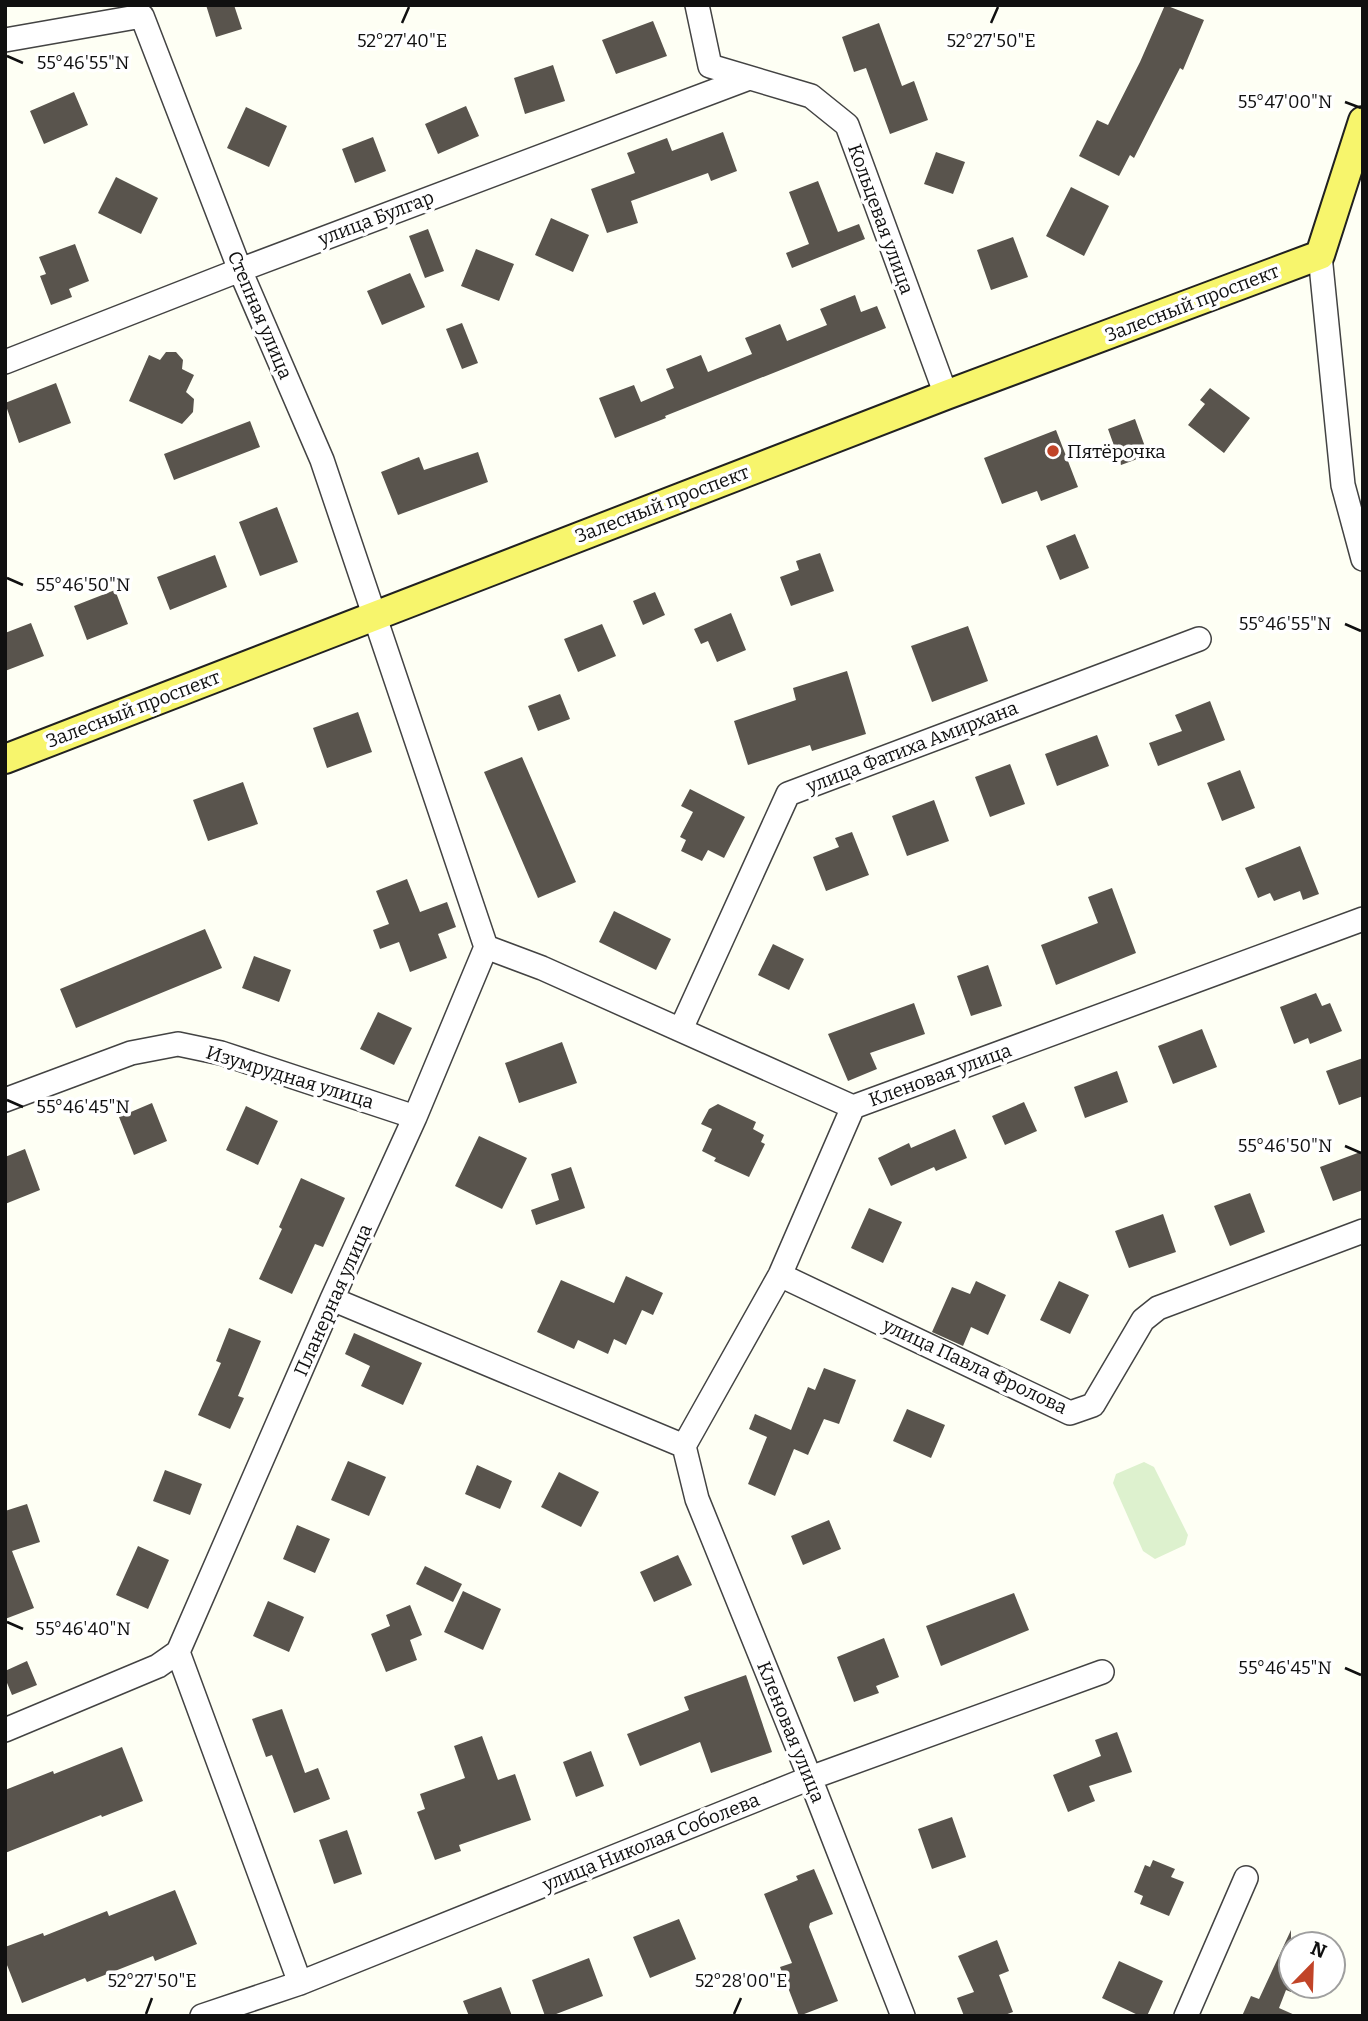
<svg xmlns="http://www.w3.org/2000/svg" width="1368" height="2021" font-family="Bitter,serif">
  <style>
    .pitch { fill: #ddf1ce }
    .building { fill: #59544d }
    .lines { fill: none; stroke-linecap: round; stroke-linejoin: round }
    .minor-casing { stroke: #434343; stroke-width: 26 }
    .major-casing { stroke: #212121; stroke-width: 32 }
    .minor { stroke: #fff; stroke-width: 23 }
    .major { stroke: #f7f56c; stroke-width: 28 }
    .ticks { fill: none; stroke: #101010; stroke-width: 2.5 }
    .poi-dot { fill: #c14428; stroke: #fff; stroke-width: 2.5 }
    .labels { text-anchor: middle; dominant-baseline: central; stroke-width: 7; stroke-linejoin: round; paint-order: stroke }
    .street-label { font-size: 19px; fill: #101010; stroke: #fff }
    .poi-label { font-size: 19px; fill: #101010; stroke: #fff; text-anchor: start }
    .ticks-label { font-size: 18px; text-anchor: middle; fill: #101010; stroke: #fff; stroke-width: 7; stroke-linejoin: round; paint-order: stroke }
  </style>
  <rect width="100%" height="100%" fill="#fefff4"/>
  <path class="pitch" d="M 1144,1462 L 1154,1467 L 1188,1535 L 1185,1545 L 1155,1559 L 1143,1551 L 1113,1483 L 1116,1474 Z"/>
  <path class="building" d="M 206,5 L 234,5 L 242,29 L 216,37 Z
    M 1165,5 L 1204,20 L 1183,70 L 1180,68 L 1134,158 L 1130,155 L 1119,176 L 1079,156 L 1097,120 L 1108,125 L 1140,62 Z
    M 653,21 L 667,56 L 616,74 L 602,40 Z
    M 879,23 L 902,86 L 914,81 L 928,120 L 890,134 L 866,68 L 854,72 L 842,37 Z
    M 553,65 L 565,101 L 525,114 L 514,78 Z
    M 74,92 L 88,125 L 44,144 L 30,111 Z
    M 466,106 L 479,136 L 438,154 L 425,124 Z
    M 246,107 L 287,126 L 269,167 L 227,148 Z
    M 723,132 L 737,171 L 711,181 L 708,173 L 631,201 L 638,223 L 607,233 L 591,189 L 635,173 L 627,153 L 667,138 L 672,151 Z
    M 373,137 L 386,171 L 355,183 L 342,149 Z
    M 936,152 L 965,162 L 953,194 L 924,184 Z
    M 116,177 L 158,198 L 141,234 L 98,213 Z
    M 818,181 L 838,232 L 859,224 L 865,239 L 792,268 L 786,253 L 809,244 L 789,192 Z
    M 1071,187 L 1109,206 L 1084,256 L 1046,236 Z
    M 551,218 L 589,235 L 573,272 L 535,255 Z
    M 428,229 L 444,271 L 425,278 L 409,236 Z
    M 1013,237 L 1028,277 L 991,290 L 977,250 Z
    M 75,244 L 89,281 L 69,289 L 72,297 L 51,305 L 40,276 L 46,274 L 39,257 Z
    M 476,249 L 514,264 L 499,301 L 461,286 Z
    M 410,273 L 425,307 L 382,325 L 367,291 Z
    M 855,295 L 861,312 L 877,306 L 886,328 L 665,416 L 666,418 L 615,438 L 599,398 L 634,385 L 641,402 L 674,388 L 666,369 L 701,355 L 708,372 L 752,354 L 745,338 L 780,324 L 787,341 L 827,325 L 820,309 Z
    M 462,323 L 478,363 L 462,369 L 446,329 Z
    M 166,352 L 176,352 L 183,360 L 182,369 L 194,375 L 186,392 L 194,399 L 193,412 L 182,424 L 129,401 L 149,355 L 160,360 Z
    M 56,383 L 71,423 L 19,443 L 5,403 Z
    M 1210,388 L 1250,418 L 1224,453 L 1188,425 L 1205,404 L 1200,400 Z
    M 1135,419 L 1148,455 L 1121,465 L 1108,429 Z
    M 250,421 L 260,447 L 174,480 L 164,454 Z
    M 1056,430 L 1078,487 L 1041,501 L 1037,491 L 1002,504 L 984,458 Z
    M 478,452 L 488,482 L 398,515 L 381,472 L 419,457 L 424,470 Z
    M 277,507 L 298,562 L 260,576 L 239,522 Z
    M 1075,534 L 1089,568 L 1060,580 L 1046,546 Z
    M 820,553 L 834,591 L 791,606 L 780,577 L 799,570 L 796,561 Z
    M 215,555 L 227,587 L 170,610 L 157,577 Z
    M 115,590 L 128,624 L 87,640 L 74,606 Z
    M 655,592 L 665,615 L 643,625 L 633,601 Z
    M 731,613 L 746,650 L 717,662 L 708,641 L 701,644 L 694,629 Z
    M 31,623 L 44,656 L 5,671 L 5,633 Z
    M 602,624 L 616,656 L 578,672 L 564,639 Z
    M 968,626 L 988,681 L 932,702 L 911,646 Z
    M 847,671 L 866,734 L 812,751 L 810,745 L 748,765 L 734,721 L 796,700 L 793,688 Z
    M 560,694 L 570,719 L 538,731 L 528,706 Z
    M 1210,701 L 1225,740 L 1158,766 L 1149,743 L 1182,731 L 1175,715 Z
    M 358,712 L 372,752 L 327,768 L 313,728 Z
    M 1097,735 L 1109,766 L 1057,786 L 1045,754 Z
    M 522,757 L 576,882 L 538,898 L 484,772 Z
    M 1010,764 L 1025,804 L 990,817 L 975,777 Z
    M 1240,770 L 1255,808 L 1222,821 L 1207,783 Z
    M 243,782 L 258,824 L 208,841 L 193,800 Z
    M 690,789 L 745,817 L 724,858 L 708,850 L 702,861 L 681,851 L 686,840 L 680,837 L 693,812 L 681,806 Z
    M 934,800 L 949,841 L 907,856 L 892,816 Z
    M 852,832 L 869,875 L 826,891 L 813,857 L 839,847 L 835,838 Z
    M 1300,846 L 1319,894 L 1303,900 L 1300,891 L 1274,901 L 1270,893 L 1258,898 L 1245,868 Z
    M 407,879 L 420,912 L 447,902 L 456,927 L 438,934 L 447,958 L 410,972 L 399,942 L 380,949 L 373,930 L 389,924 L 376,891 Z
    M 1112,888 L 1136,953 L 1056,985 L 1041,945 L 1098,923 L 1088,897 Z
    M 614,911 L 671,939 L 656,970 L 599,942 Z
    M 205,929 L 222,968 L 76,1028 L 60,989 Z
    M 773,944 L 804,959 L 789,990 L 758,975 Z
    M 254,956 L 291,970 L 279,1002 L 242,988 Z
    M 988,965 L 1002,1006 L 971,1016 L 957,976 Z
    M 1316,993 L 1322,1006 L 1330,1003 L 1342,1031 L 1310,1044 L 1308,1038 L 1294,1044 L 1280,1007 Z
    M 914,1003 L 925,1034 L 870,1053 L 877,1069 L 848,1081 L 828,1034 Z
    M 378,1012 L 412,1028 L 394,1065 L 360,1049 Z
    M 1202,1029 L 1217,1067 L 1173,1084 L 1158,1046 Z
    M 562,1042 L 577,1083 L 519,1103 L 505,1063 Z
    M 1363,1058 L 1363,1096 L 1339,1105 L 1326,1071 Z
    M 1117,1071 L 1128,1102 L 1085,1118 L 1074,1087 Z
    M 1024,1102 L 1037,1131 L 1005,1145 L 992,1116 Z
    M 152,1103 L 167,1141 L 134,1155 L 119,1117 Z
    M 718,1104 L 756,1122 L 753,1129 L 764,1135 L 761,1142 L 765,1144 L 749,1177 L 714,1161 L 716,1158 L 702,1151 L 712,1129 L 701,1124 L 709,1109 Z
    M 246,1106 L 278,1121 L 258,1165 L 226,1150 Z
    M 955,1129 L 967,1158 L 936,1171 L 934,1167 L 891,1186 L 878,1158 L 909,1143 L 911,1148 Z
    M 479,1136 L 527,1158 L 502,1209 L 455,1186 Z
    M 25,1149 L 40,1190 L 5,1204 L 5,1157 Z
    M 1363,1151 L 1363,1190 L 1333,1201 L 1320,1167 Z
    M 571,1167 L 585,1208 L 536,1225 L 531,1210 L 559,1200 L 551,1174 Z
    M 301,1178 L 345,1198 L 323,1247 L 315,1244 L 292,1294 L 259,1279 L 282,1229 L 279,1227 Z
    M 1250,1193 L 1265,1232 L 1230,1246 L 1214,1206 Z
    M 869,1208 L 902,1222 L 883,1263 L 851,1248 Z
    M 1163,1214 L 1176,1252 L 1129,1268 L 1115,1231 Z
    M 626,1276 L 663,1293 L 653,1315 L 642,1310 L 626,1345 L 614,1339 L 608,1354 L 578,1340 L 574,1349 L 537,1332 L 561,1280 L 614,1303 Z
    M 976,1281 L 1006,1295 L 988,1335 L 971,1327 L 963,1346 L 932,1332 L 952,1287 L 970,1294 Z
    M 1059,1281 L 1089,1295 L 1070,1334 L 1040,1320 Z
    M 229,1328 L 261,1341 L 238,1396 L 244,1398 L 230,1429 L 198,1415 L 221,1363 L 216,1361 Z
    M 354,1333 L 422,1363 L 403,1405 L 361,1386 L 370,1366 L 345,1354 Z
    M 824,1368 L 856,1380 L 839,1424 L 824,1419 L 808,1455 L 794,1449 L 775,1496 L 748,1484 L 767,1437 L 749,1429 L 755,1414 L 791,1430 L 808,1387 L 815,1390 Z
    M 907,1409 L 945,1425 L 931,1458 L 893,1441 Z
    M 348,1461 L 386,1477 L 369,1516 L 331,1500 Z
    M 477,1465 L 512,1481 L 500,1509 L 465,1494 Z
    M 165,1470 L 202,1484 L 190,1515 L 153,1501 Z
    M 559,1472 L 599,1492 L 581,1527 L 541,1507 Z
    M 27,1504 L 40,1542 L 12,1551 L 34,1608 L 5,1619 L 5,1511 Z
    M 829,1520 L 841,1549 L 803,1565 L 791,1536 Z
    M 297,1525 L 330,1539 L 315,1573 L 283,1559 Z
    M 138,1546 L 169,1560 L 148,1609 L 116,1595 Z
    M 678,1555 L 692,1585 L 654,1602 L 640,1572 Z
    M 425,1566 L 462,1584 L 453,1602 L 416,1584 Z
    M 463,1591 L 501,1609 L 483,1650 L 444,1632 Z
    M 1014,1593 L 1029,1630 L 941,1666 L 926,1626 Z
    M 268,1601 L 304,1617 L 289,1652 L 253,1636 Z
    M 410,1605 L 422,1635 L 410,1640 L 417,1660 L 386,1672 L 371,1634 L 390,1626 L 386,1615 Z
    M 884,1638 L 899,1677 L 876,1686 L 879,1693 L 854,1702 L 837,1657 Z
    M 27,1661 L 37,1685 L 12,1695 L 5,1678 L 5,1671 Z
    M 746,1675 L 772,1752 L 711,1773 L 700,1742 L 640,1766 L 627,1734 L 689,1710 L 684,1697 Z
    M 282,1709 L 305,1773 L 318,1768 L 330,1799 L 294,1813 L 272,1755 L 266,1757 L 252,1719 Z
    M 1117,1732 L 1132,1772 L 1089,1786 L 1095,1801 L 1068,1812 L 1053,1775 L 1101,1756 L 1095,1740 Z
    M 482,1736 L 498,1780 L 515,1774 L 531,1820 L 459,1845 L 461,1851 L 435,1860 L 417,1812 L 425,1809 L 420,1794 L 465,1778 L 454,1746 Z
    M 122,1747 L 143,1801 L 102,1817 L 101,1815 L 5,1853 L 5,1790 L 53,1771 L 54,1774 Z
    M 591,1751 L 604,1786 L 576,1797 L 563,1762 Z
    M 952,1817 L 966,1857 L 932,1869 L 918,1829 Z
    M 347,1830 L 362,1874 L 334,1884 L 319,1840 Z
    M 1153,1860 L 1175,1869 L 1171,1877 L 1184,1882 L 1169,1916 L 1140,1904 L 1143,1896 L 1134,1892 L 1145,1865 L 1150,1867 Z
    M 814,1869 L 833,1914 L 810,1923 L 809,1927 L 838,2001 L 799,2016 L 780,1967 L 792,1963 L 764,1894 L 798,1880 L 796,1876 Z
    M 175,1890 L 197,1944 L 155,1961 L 153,1956 L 87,1982 L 85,1978 L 22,2003 L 5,1960 L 5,1947 L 43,1933 L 44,1936 L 107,1911 L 109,1916 Z
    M 679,1919 L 696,1959 L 650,1978 L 633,1937 Z
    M 1291,1930 L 1291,1992 L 1286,1990 L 1279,2008 L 1297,2016 L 1242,2016 L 1251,1996 L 1259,1999 Z
    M 997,1940 L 1009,1971 L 999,1975 L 1013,2012 L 1002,2016 L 964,2016 L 957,1998 L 974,1992 L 958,1956 Z
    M 589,1958 L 603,1996 L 551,2016 L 545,2016 L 532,1980 Z
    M 1119,1961 L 1163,1981 L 1147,2016 L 1140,2016 L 1102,1998 Z
    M 501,1987 L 512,2016 L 469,2016 L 463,2001 Z"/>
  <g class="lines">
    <g class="minor-casing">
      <path id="minor" d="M 697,5 L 710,66 L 811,96 L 847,125 L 946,395
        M 5,40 L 142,16 L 240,270 L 322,460 L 486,947
        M 1320,255 L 1343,485 L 1363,559
        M 5,362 L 240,270 L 749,78
        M 486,947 L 542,968 L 853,1107 L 1363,919
        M 681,1029 L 788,794 L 1199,639
        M 5,1100 L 131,1053 L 178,1044 L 221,1053 L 415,1117
        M 780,1275 L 1070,1413 L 1093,1405 L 1143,1320 L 1158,1308 L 1363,1231
        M 332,1299 L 684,1446 L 780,1275 L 853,1107
        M 684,1446 L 697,1499 L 810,1778 L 903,2016
        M 178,1652 L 332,1299 L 415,1117 L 486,947
        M 178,1652 L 300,1983
        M 5,1730 L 158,1666 L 178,1652
        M 202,2016 L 300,1983 L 810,1778 L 1102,1672
        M 1186,2016 L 1246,1878"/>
    </g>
    <g class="major-casing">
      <path id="major" d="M 5,759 L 946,395 L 1320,255 L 1363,121"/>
    </g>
    <use href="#minor" class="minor"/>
    <use href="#major" class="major"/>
  </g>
  <path class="ticks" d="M 402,23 L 409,7M 991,23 L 998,7M 7,56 L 23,63M 1345,102 L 1361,108M 7,578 L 23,585M 1345,624 L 1361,631M 7,1100 L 23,1107M 1345,1146 L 1361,1153M 7,1622 L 23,1629M 1345,1668 L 1361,1675M 146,2014 L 152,1998M 734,2014 L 741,1998"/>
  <circle class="poi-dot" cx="1053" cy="451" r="7"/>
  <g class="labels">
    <g class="street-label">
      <text transform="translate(376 218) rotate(-21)">улица Булгар</text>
      <text transform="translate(881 219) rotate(70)">Кольцевая улица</text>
      <text transform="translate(1192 303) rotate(-21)">Залесный проспект</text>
      <text transform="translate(260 315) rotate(67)">Степная улица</text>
      <text transform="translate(662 504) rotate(-21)">Залесный проспект</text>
      <text transform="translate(133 709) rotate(-21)">Залесный проспект</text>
      <text transform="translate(912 747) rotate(-21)">улица Фатиха Амирхана</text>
      <text transform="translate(940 1075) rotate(-20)">Кленовая улица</text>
      <text transform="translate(290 1077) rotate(17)">Изумрудная улица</text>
      <text transform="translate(333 1300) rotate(-66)">Планерная улица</text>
      <text transform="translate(975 1366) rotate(25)">улица Павла Фролова</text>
      <text transform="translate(791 1732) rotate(68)">Кленовая улица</text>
      <text transform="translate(651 1842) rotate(-22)">улица Николая Соболева</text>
    </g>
    <g class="poi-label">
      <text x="1067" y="451">Пятёрочка</text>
    </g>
  </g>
  <g class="ticks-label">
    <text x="402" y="47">52°27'40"E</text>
    <text x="991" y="47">52°27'50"E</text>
    <text x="83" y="69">55°46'55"N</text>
    <text x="1285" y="108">55°47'00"N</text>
    <text x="83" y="591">55°46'50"N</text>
    <text x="1285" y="630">55°46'55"N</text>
    <text x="83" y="1113">55°46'45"N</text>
    <text x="1285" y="1152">55°46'50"N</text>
    <text x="83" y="1635">55°46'40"N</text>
    <text x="1285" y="1674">55°46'45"N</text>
    <text x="152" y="1987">52°27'50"E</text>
    <text x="741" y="1987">52°28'00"E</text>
  </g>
  <rect width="1368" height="2021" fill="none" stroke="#101010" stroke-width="14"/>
  <g transform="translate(1312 1965) rotate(23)"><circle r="33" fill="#ffffff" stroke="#9f9f9f" stroke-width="2"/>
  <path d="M0-5L12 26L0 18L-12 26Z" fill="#c14428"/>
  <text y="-10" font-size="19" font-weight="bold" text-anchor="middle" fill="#101010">N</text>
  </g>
</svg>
